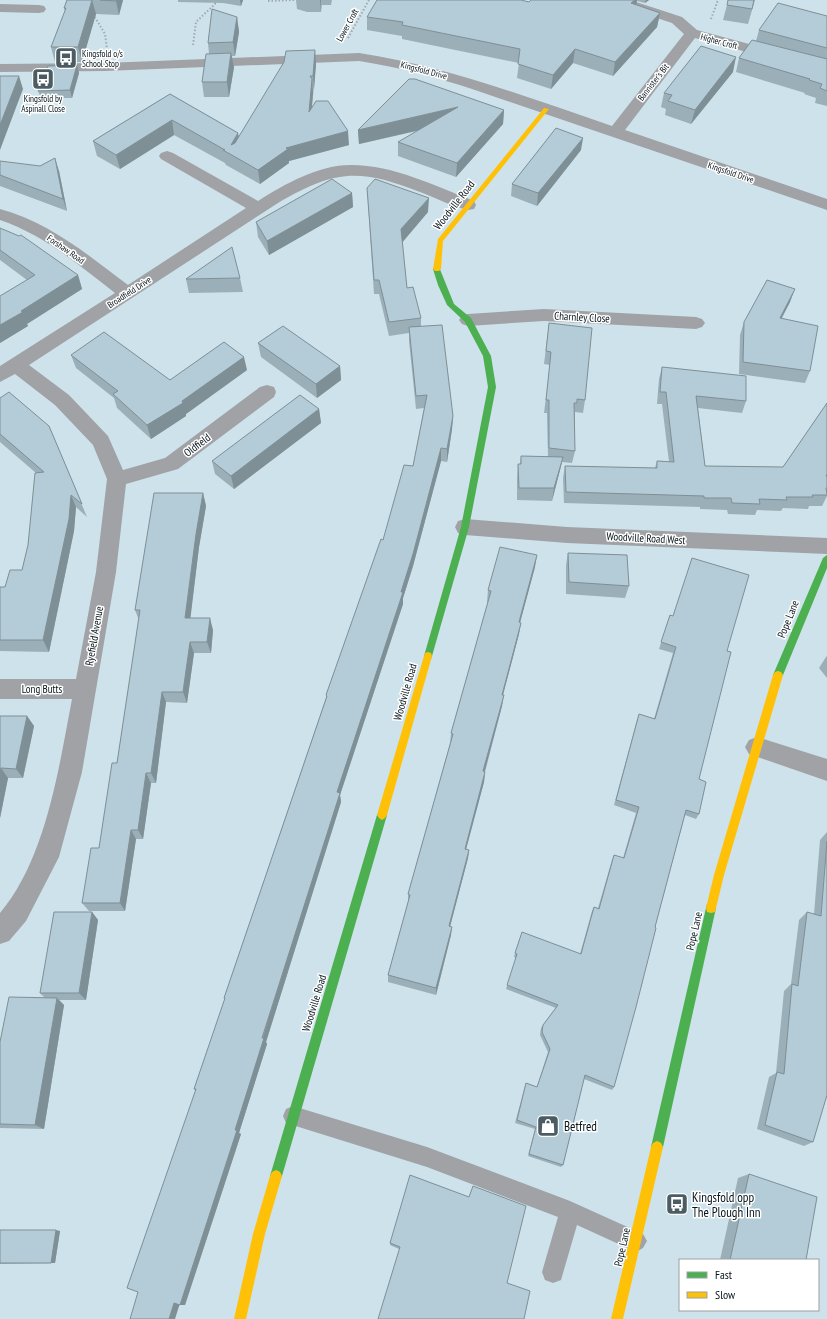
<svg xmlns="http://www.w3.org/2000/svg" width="827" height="1319" font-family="'PT Sans Narrow',sans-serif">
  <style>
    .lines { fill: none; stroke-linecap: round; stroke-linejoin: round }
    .path { stroke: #a2a8ad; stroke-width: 2; stroke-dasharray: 1.5 2; stroke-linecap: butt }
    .lane { fill: #a0a2a5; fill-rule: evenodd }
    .street { fill: #a0a2a5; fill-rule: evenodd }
    .fast { fill: #4caf50; fill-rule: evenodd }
    .slow { fill: #ffc107; fill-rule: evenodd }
    .wall { fill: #9bafb9 }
    .shaded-wall { fill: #7e8f96 }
    .building { fill: #b4ccd7; stroke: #7e8f96 }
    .labels { text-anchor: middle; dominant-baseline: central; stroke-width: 3; stroke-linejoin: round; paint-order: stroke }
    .far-street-label { font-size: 9px; fill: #06141a; stroke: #fff }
    .far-poi-label { font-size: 9px; fill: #06141a; stroke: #fff; text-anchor: start }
    .street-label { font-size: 11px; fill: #06141a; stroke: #fff }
    .near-poi-label { font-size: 13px; fill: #06141a; stroke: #fff; text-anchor: start }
  </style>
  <rect width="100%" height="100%" fill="#cde2eb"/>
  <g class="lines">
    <path class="path" d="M 268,1 L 295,0
      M 93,14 L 105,34 L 107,49
      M 711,19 L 718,0
      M 348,38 L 369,0
      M 193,45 L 196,22 L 215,4 L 215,0"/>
    <path class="lane" d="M 293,1106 L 427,1147 L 570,1201 L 643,1234 L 647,1241 L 643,1248 L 636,1252 L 577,1225 L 561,1280 L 553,1283 L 545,1280 L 542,1272 L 558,1217 L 427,1167 L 286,1123 L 283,1116 L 286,1109 Z"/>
    <path class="street" d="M 609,0 L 630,0 L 682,17 L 697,30 L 827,65 L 827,74 L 695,38 L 625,130 L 827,199 L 827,210 L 472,89 C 435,77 398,67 359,61 L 105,71 L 0,72 L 0,64 L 105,63 L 359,53 C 446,66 529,98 612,126 L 684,34 L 672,23 L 611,3 Z
      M 0,4 L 39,5 L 44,6 L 46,9 L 44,12 L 39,13 L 0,12 Z
      M 167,151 L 173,153 L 258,201 C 285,184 318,165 351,165 C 394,165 435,186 474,201 L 476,205 L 474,209 L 468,210 C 451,206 436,198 420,192 C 358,168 335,170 278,203 L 29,365 L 69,395 L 108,436 L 123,470 L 165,458 L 260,387 L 267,385 L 274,387 L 276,392 L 274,397 L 178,469 L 126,484 L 116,572 L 82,772 L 59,857 L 26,921 L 9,941 L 0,944 L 0,913 C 46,859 59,767 72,699 L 0,699 L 0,679 L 76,679 L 96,572 L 107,479 L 93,445 L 55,405 L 15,374 L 0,382 L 0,366 L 115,293 C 79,265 44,235 0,220 L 0,209 C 49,222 88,255 128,285 L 246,208 L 161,159 L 159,156 L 161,153 Z
      M 544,309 L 696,317 L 702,319 L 705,323 L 702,327 L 696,329 L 544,321 L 468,326 L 462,324 L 459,320 L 462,316 L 468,314 Z
      M 465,519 L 567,527 L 827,538 L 827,554 L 567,543 L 465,535 L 458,533 L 455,527 L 458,521 Z
      M 757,737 L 827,759 L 827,781 L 749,754 L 745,747 L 749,740 Z"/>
    <path class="fast" d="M 435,267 L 439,267 L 454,304 L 471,318 L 491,356 L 496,387 L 469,527 L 432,656 L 431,659 L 428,660 L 425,659 L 424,656 L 461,527 L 488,387 L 483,356 L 465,322 L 447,305 L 438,285 L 433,269 Z
      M 827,555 L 827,568 L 783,675 L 781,678 L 778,679 L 775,678 L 773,675 L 823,558 Z
      M 382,810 L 385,812 L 387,815 L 282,1176 L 280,1180 L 276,1182 L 272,1180 L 270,1176 L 377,815 L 379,812 Z
      M 711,903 L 715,904 L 716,908 L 663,1147 L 661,1151 L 657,1153 L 653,1151 L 651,1147 L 706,908 L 707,904 Z"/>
    <path class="slow" d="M 544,108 L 549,109 L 443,241 L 441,269 L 439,271 L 435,271 L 433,269 L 438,239 Z
      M 428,652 L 431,653 L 432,656 L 387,815 L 385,818 L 382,820 L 379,818 L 377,815 L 424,656 L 425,653 Z
      M 778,671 L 781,672 L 783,675 L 724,875 L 716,908 L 715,912 L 711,913 L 707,912 L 706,908 L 714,875 L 773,675 L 775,672 Z
      M 657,1141 L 661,1143 L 663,1147 L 623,1319 L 611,1319 L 651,1147 L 653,1143 Z
      M 276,1170 L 280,1172 L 282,1176 L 265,1234 L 246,1319 L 234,1319 L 253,1234 L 270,1176 L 272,1172 Z"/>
  </g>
  <path class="wall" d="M 67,0 L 123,0 L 119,15 L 96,14 L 82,62 L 55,62 L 51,47 L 65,12 L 64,8 Z
    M 178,0 L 243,0 L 241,6 L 223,3 L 178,2 Z
    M 296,0 L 332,0 L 331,5 L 322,5 L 321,12 L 307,12 L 297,9 Z
    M 531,0 L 649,0 L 645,3 L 637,1 L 636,5 L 660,13 L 657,27 L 613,76 L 573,63 L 551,89 L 517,78 L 519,63 L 402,39 L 402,36 L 367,30 L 367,17 L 529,2 Z
    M 755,0 L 748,24 L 723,20 L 727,5 Z
    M 827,16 L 827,106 L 815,103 L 816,98 L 804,94 L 805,93 L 736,72 L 739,58 L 756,41 L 759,30 Z
    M 237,17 L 239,32 L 235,56 L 232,56 L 234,67 L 229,97 L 204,97 L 202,82 L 209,54 L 208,43 Z
    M 316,64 L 312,107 L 349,145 L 289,161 L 289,163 L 260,184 L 226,165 L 225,163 L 174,135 L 120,169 L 97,156 L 93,141 L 170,94 L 238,133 L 239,137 Z
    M 77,65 L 79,73 L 72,98 L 41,98 L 38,91 Z
    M 733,72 L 691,124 L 665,115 L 666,109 L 661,107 L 664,93 Z
    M 504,110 L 503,124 L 456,177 L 398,156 L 398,142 L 417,131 L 359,144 L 358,130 Z
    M 581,150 L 537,206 L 511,196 L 512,184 Z
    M 0,161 L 59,171 L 67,211 L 0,186 Z
    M 367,188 L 428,212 L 402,242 L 407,288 L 421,318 L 421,326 L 453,416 L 452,429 L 447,462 L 441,461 L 413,566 L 403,598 L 403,604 L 340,795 L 341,802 L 266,1042 L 267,1044 L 239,1133 L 241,1134 L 185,1305 L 138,1292 L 196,1091 L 194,1089 L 225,999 L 224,998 L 326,698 L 326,695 L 383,540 L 413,466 L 424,408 L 416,409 L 409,341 L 409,333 L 389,336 L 379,294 L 374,294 Z
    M 352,193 L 353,207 L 269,255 L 258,237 L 256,222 Z
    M 0,228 L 78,275 L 82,289 L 27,324 L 28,326 L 0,343 L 27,280 L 0,260 Z
    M 240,278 L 243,292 L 189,293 L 186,279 Z
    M 790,302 L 782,318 L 810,371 L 805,383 L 739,374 L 740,335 L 744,322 Z
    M 549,323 L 585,400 L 583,413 L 575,412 L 575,451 L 572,463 L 562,462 L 560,470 L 552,501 L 517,500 L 517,478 L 518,464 L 520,464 L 521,456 L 548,457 L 547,413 L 544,413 L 550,365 L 544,364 Z
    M 258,343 L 340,366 L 341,380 L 317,398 L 261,357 Z
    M 71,355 L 170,380 L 247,370 L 186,414 L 186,416 L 151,439 L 117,408 L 114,398 L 76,368 Z
    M 662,367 L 746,401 L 742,413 L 698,408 L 705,466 L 783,467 L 827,403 L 827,496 L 822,506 L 809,506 L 808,509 L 783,508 L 781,511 L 757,510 L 755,515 L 728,514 L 727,510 L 700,509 L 700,507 L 564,503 L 563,478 L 565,466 L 655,468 L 657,461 L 669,462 L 662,404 L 657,404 L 659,379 Z
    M 0,398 L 49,426 L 87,517 L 76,507 L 74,531 L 49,652 L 0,651 L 0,587 L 5,587 L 22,570 L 28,545 L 36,473 L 0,442 Z
    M 319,409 L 321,423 L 234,489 L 215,474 L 212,461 Z
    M 203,493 L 206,506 L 199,547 L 190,618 L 213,630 L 211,653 L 194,653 L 187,703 L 166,702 L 156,783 L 151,783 L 143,839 L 136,839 L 125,911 L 89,911 L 82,903 L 99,848 L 117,763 L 139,620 L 135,610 Z
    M 568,553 L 629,586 L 625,598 L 566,594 L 566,565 Z
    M 535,567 L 520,622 L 519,634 L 503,695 L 502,706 L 485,772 L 484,782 L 466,849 L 469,850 L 468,858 L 450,927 L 451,935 L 436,995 L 388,982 L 388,975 L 408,902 L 408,894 L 450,744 L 451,733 L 488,602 L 487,602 L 488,590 Z
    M 670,615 L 727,651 L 699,779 L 699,814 L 696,819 L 685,815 L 655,927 L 614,1087 L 612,1090 L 584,1079 L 563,1165 L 561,1167 L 528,1156 L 535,1129 L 515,1123 L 525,1086 L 526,1083 L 537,1087 L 548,1052 L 540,1035 L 541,1028 L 543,1025 L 556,1008 L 506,989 L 516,958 L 514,957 L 515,953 L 580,954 L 592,911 L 594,907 L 598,908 L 612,860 L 614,855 L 623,858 L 636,813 L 614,805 L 637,720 L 639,714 L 654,719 L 673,653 L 659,649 Z
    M 827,656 L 827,678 L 819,668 L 826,657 Z
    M 0,716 L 27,716 L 34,726 L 23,778 L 8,778 L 0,818 Z
    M 827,832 L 827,1095 L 813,1142 L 804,1146 L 757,1129 L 769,1077 L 776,1073 L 784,991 L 791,984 L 799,920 L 807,912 L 814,914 L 820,840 Z
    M 92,912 L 98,920 L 86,1000 L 59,1000 L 64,1005 L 44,1129 L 0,1128 L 0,1042 L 45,998 L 40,993 Z
    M 749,1174 L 806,1260 L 720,1260 L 738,1178 Z
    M 473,1186 L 507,1283 L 399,1249 L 390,1245 L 390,1243 L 469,1197 Z
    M 0,1230 L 60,1231 L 55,1263 L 0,1264 Z"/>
  <path class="shaded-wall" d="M 92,0 L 96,14 L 82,62 L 78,47 Z
    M 116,0 L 123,0 L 119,15 L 116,1 Z
    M 240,0 L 243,0 L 241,6 Z
    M 320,0 L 321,0 L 321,12 Z
    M 635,0 L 637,0 L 635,12 L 631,3 Z
    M 646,0 L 649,0 L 645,3 Z
    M 660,13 L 657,27 L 613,76 L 615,62 Z
    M 237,17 L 239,32 L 235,56 L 233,42 Z
    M 575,49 L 573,63 L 551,89 L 553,75 Z
    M 315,50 L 316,64 L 314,90 L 313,76 Z
    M 231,53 L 234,67 L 229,97 L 227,82 Z
    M 736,57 L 733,72 L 691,124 L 695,110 Z
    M 77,65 L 79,73 L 72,98 L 70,90 Z
    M 19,76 L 23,89 L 0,150 L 0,125 Z
    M 312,79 L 313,93 L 310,127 L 309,112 Z
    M 458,107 L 458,121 L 359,144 L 358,130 Z
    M 504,110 L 503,124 L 456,177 L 457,163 Z
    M 172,120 L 174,135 L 120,169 L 116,155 Z
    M 348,131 L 349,145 L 289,161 L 289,163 L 260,184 L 258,170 L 286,148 Z
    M 238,133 L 240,148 L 231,145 Z
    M 583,138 L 581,150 L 537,206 L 538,193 Z
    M 55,158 L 59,171 L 67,211 L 63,199 Z
    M 352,193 L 353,207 L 269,255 L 267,241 Z
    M 429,198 L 428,212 L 401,244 L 401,229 Z
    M 78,275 L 82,289 L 27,324 L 28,326 L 0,343 L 0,325 L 21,311 Z
    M 795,289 L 790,302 L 775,330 L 780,318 Z
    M 244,357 L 247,370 L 186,414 L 186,416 L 151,439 L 147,425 Z
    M 340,366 L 341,380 L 317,398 L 316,384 Z
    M 319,409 L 321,423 L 234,489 L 231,476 Z
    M 453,416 L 452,429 L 447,462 L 447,449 Z
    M 441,448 L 441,461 L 413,566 L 403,598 L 403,604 L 340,795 L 341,802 L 266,1042 L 267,1044 L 239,1133 L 241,1134 L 185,1305 L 180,1305 L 235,1130 L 337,792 L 401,592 Z
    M 563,457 L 560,470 L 552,501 L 554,488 Z
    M 203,493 L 206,506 L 199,547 L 189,630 L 185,618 L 196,534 Z
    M 71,495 L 76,507 L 74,531 L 49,652 L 43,640 Z
    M 537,555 L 535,567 L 517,634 L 519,622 Z
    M 210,618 L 213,630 L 211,653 L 207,642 Z
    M 521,623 L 519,634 L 500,706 L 502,695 Z
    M 190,642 L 194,653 L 187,703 L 183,692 Z
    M 162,692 L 166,702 L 156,783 L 151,773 Z
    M 504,695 L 502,706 L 482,781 L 483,771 Z
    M 27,716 L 34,726 L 23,778 L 16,769 Z
    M 1,768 L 8,778 L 0,818 L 0,773 Z
    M 485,772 L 484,782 L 464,857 L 465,849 Z
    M 146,773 L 151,783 L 143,839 L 138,830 Z
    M 131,830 L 136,839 L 125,911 L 120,903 Z
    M 469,850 L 468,858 L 448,934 L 449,926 Z
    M 92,912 L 98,920 L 86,1000 L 79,993 Z
    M 452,927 L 451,935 L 436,995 L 436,988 Z
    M 57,998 L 64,1005 L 44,1129 L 35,1125 Z
    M 56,1230 L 60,1231 L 55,1263 L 51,1263 Z
    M 174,1303 L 180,1303 L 175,1319 L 169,1319 Z"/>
  <path class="building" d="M 67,0 L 92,0 L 78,47 L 51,47 L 66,8 L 64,8 Z
    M 100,0 L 116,0 L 116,1 Z
    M 377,0 L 521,0 L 529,2 L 531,0 L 635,0 L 631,3 L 660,13 L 615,62 L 575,49 L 553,75 L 518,64 L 520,49 L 402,25 L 403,22 L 367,17 Z
    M 728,0 L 754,0 L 752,9 L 727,5 Z
    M 778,3 L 827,16 L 827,48 L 759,30 Z
    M 212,9 L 237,17 L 233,42 L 208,43 Z
    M 752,40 L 827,59 L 827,91 L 820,88 L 822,84 L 809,80 L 810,79 L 739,58 Z
    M 701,46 L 736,57 L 695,110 L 668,101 L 672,95 L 664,93 Z
    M 315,50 L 313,76 L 310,76 L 312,79 L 309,112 L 316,101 L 328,101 L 348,131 L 286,148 L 288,149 L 258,170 L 223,150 L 225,150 L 172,120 L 116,155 L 93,141 L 170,94 L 238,133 L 231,145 L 235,143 L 284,62 L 286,51 Z
    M 231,53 L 227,82 L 202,82 L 206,54 Z
    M 77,65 L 70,90 L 38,91 L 48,66 Z
    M 0,76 L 19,76 L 0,125 Z
    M 409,79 L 415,79 L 504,110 L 457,163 L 398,142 L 458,107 L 358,130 Z
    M 556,128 L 583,138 L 538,193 L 512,184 Z
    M 55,158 L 63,199 L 0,175 L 0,161 L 40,166 Z
    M 332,179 L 352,193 L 267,241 L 256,222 Z
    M 375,179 L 429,198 L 401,229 L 407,288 L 413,287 L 421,318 L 389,322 L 379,280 L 374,280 L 367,188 Z
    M 0,228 L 19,236 L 21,235 L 78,275 L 21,311 L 23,312 L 0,325 L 0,296 L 35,275 L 0,250 Z
    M 232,247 L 240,278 L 186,279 L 219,256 Z
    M 767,280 L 795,289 L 780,318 L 818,326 L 810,371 L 743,362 L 744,322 Z
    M 549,323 L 592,328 L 585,400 L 577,399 L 577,403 L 574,403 L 575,451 L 549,448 L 549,400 L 546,400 L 551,352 L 546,351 Z
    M 442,325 L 453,416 L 447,449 L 441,448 L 413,554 L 401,592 L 403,592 L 337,792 L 340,793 L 262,1038 L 264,1038 L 235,1130 L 237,1130 L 180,1305 L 174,1303 L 169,1319 L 130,1319 L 138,1292 L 127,1288 L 196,1089 L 194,1089 L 225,998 L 224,998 L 327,696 L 326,695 L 381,539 L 383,540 L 404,465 L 413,466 L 427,395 L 416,396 L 409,327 Z
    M 283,326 L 340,366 L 316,384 L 258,343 Z
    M 104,332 L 170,380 L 224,342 L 244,357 L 182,401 L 183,403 L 147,425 L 113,394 L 118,391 L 71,355 Z
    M 662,367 L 746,376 L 746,401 L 696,396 L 705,466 L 783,467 L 827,403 L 827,475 L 826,475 L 827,477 L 827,488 L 826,488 L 827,495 L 812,495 L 813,497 L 786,497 L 787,500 L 759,499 L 760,504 L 732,503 L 731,498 L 704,498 L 704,496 L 566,492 L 565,466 L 657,468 L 657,461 L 674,462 L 666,392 L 660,392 Z
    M 9,392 L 49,426 L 82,504 L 71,495 L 69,519 L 43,640 L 0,640 L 0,587 L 5,587 L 10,570 L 22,570 L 28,545 L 35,473 L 44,472 L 0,434 L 0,398 Z
    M 300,395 L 319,409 L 231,476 L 212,461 Z
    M 521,456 L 563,457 L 554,488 L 519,488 L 518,464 L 521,464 Z
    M 154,493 L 203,493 L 196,534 L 185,618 L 210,618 L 207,642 L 190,642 L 183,692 L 162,692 L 151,773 L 146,773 L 138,830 L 131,830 L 120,903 L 82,903 L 91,848 L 99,848 L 112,763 L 117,763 L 140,610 L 135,610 Z
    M 500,547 L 537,555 L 519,622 L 521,623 L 502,695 L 504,695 L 483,771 L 485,772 L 465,849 L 469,850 L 449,926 L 452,927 L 436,988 L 388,975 L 410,895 L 408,894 L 453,734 L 451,733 L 491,591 L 488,590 Z
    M 568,553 L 627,555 L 629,586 L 569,582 Z
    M 692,558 L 749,575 L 727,651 L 731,652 L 699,779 L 706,782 L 699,814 L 686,810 L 655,927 L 656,928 L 636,1007 L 614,1087 L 585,1075 L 563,1165 L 529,1154 L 536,1127 L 517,1120 L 526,1083 L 537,1087 L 550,1049 L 542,1032 L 543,1025 L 558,1005 L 507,985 L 517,954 L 515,953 L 522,932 L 581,954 L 594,907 L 599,909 L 614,855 L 624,858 L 639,807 L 616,800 L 639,714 L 655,719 L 676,647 L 661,642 L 670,615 L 673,616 Z
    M 0,716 L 27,716 L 16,769 L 1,768 L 0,773 Z
    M 827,841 L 827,1095 L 813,1142 L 765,1125 L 777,1072 L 784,1074 L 792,984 L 798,986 L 807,912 L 821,916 Z
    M 54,912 L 92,912 L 79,993 L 40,993 Z
    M 9,997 L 57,998 L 35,1125 L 0,1124 L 0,1042 Z
    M 749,1174 L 817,1197 L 806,1260 L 730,1260 Z
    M 410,1175 L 469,1197 L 473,1186 L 526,1206 L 507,1283 L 530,1291 L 524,1319 L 378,1319 L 400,1247 L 390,1243 Z
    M 0,1230 L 56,1230 L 51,1263 L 0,1263 Z"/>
  <defs>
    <g id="bus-square" transform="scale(1.15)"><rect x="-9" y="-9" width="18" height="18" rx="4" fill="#4c5c63" stroke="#fff"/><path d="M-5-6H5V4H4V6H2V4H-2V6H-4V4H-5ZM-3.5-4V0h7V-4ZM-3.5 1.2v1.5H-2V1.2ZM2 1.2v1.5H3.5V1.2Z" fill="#fff"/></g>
    <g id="shop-square" transform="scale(1.15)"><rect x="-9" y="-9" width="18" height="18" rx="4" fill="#4c5c63" stroke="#fff"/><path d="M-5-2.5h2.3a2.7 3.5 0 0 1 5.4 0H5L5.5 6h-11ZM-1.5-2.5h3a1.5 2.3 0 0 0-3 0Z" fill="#fff"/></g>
  </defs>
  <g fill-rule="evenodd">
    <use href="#bus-square" x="66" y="58"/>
    <use href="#bus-square" x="43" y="79"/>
    <use href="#shop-square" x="548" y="1126"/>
    <use href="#bus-square" x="677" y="1204"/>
  </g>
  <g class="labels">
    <g class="far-street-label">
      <text transform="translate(347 25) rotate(-61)">Lower Croft</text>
      <text transform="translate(719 41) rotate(15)">Higher Croft</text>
      <text transform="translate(424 70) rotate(15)">Kingsfold Drive</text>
      <text transform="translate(653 82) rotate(-52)">Bannister's Bit</text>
      <text transform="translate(731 172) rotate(19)">Kingsfold Drive</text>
      <text transform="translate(66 249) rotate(35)">Forshaw Road</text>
      <text transform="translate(129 292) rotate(-33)">Broadfield Drive</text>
    </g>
    <g class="far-poi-label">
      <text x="82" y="53">Kingsfold o/s<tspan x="82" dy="10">School Stop</tspan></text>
      <text x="43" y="98" text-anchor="middle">Kingsfold by<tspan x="43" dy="10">Aspinall Close</tspan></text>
    </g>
    <g class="street-label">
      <text transform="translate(454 205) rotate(-52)">Woodville Road</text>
      <text transform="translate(582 317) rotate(3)">Charnley Close</text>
      <text transform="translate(197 445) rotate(-37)">Oldfield</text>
      <text transform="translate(646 538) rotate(3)">Woodville Road West</text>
      <text transform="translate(788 619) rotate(-68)">Pope Lane</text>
      <text transform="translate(94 636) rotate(-80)">Ryefield Avenue</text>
      <text x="42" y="689">Long Butts</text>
      <text transform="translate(405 692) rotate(-74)">Woodville Road</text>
      <text transform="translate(694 931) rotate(-77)">Pope Lane</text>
      <text transform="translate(314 1003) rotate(-73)">Woodville Road</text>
      <text transform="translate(622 1247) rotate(-77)">Pope Lane</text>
    </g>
    <g class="near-poi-label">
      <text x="564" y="1126">Betfred</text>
      <text x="692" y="1197">Kingsfold opp<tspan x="692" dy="15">The Plough Inn</tspan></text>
    </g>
  </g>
  <rect x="679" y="1259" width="140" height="52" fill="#ffffff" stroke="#9ba1a3"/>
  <rect x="687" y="1272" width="20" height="6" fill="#4caf50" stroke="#9ba1a3"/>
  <text x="715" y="1279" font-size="12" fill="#06141a">Fast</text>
  <rect x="687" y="1292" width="20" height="6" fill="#ffc107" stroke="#9ba1a3"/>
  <text x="715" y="1299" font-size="12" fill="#06141a">Slow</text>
</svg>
